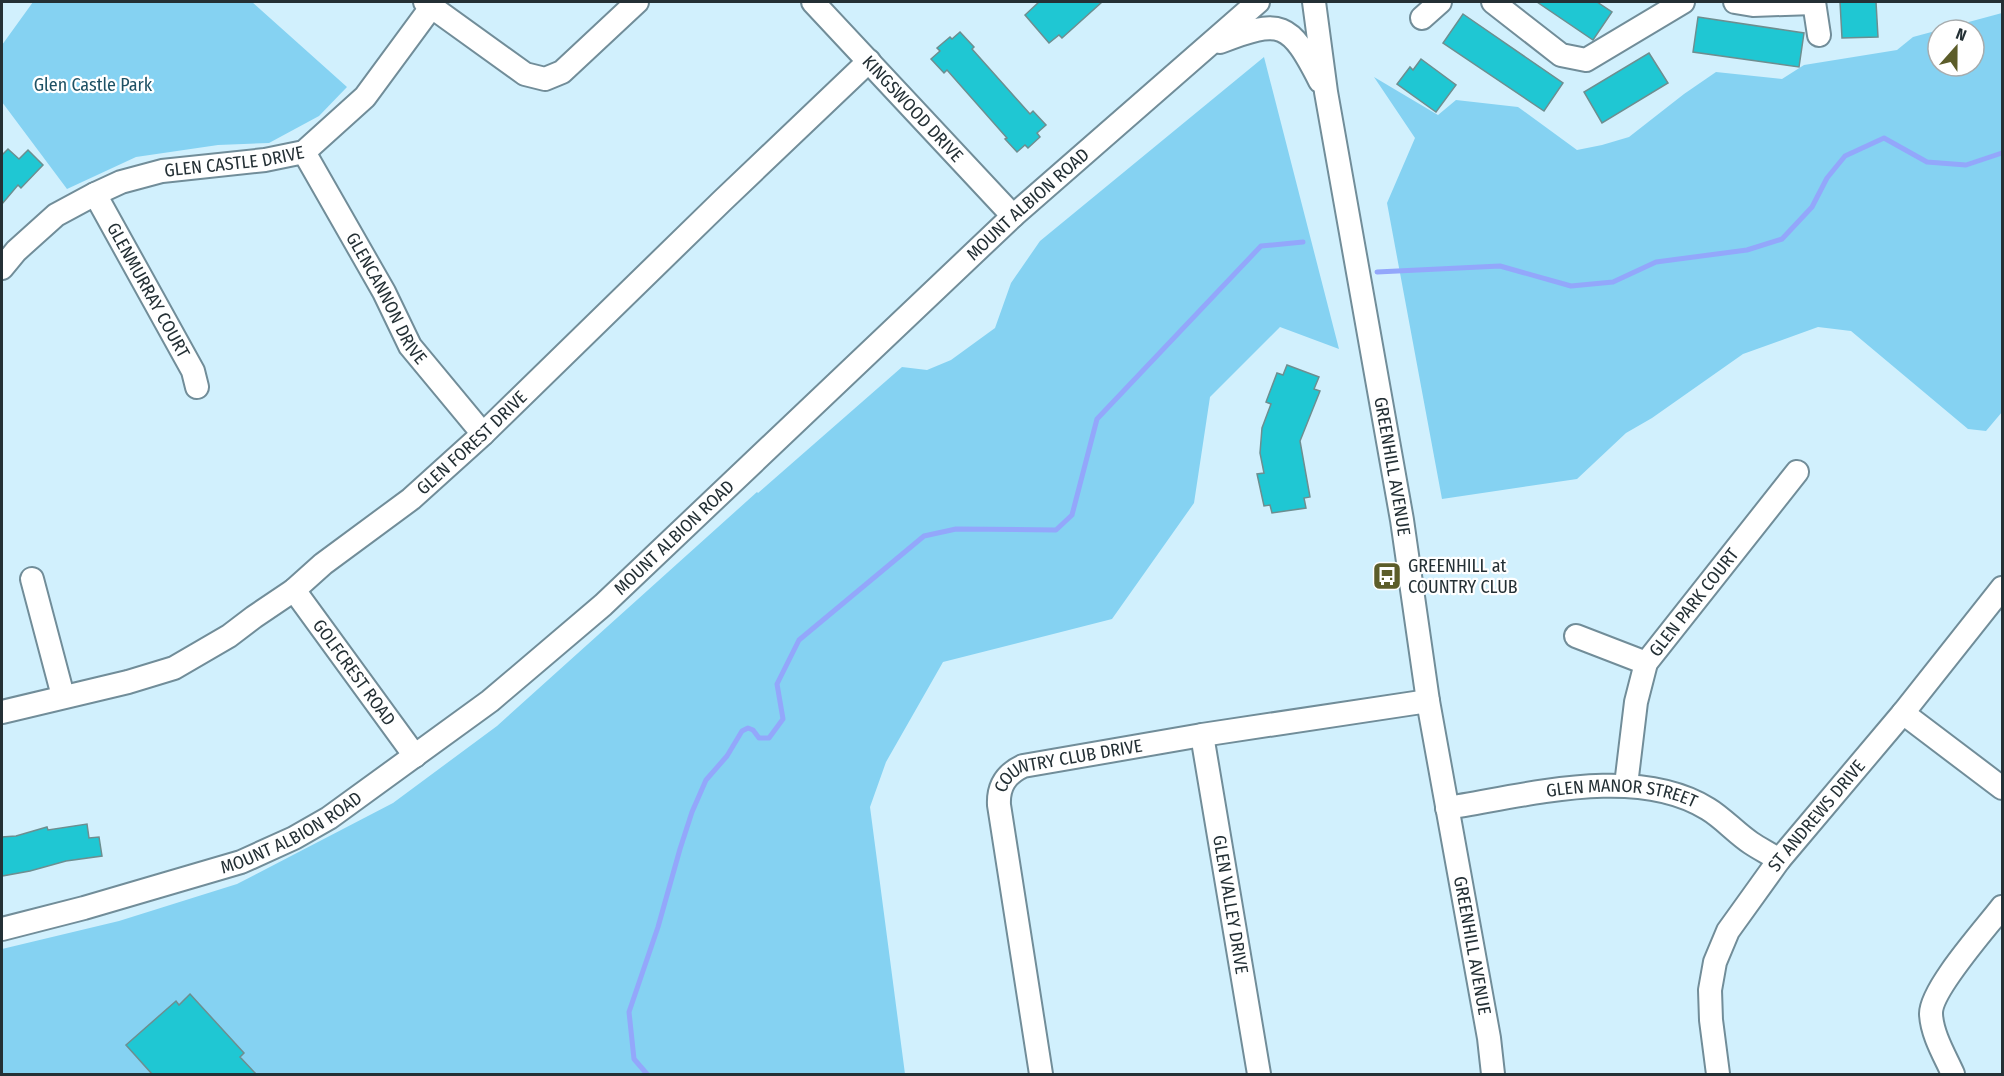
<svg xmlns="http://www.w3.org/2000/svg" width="2004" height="1076" font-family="'Fira Sans Condensed',sans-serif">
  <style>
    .green { fill: #85d2f2; fill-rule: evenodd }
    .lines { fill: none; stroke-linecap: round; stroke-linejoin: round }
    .stream { stroke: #93a7fb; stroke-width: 5 }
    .building { fill: #1fc7d3; stroke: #6d8e90; stroke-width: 1.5 }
    .minor-casing { stroke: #718d99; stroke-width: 26 }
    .minor { stroke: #fff; stroke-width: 22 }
    .labels { text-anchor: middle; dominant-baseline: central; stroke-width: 4.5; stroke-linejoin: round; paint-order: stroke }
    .park-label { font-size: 18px; fill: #1e5164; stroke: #fff }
    .street-label { font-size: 18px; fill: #243035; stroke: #fff }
    .poi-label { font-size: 18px; fill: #243035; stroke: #fff; text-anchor: start }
  </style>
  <rect width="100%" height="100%" fill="#d1f0fd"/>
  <path class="green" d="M 33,2 L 252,2 L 347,87 L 319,116 L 269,143 L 218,145 L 136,157 L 67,189 L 2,102 L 2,45 Z
    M 2002,13 L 2002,412 L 1986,431 L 1968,429 L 1851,331 L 1818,327 L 1743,354 L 1652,418 L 1626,433 L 1577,479 L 1442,499 L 1387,203 L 1415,138 L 1374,77 L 1438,115 L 1456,100 L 1518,107 L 1577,150 L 1602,145 L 1629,137 L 1684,94 L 1716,72 L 1782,79 L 1804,65 L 1897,50 L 1913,37 ZM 1938,30 L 1974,30 L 1974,66 L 1938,66 Z
    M 1264,57 L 1339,349 L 1280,327 L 1210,397 L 1194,503 L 1112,619 L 943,662 L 886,762 L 870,807 L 905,1074 L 2,1074 L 2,949 L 119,921 L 237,884 L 393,803 L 497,726 L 757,492 L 758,493 L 902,367 L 927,370 L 951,360 L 995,328 L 1011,283 L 1040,241 Z"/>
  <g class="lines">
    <path class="stream" d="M 1377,272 L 1500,266 L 1571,286 L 1613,282 L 1656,262 L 1747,250 L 1782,239 L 1812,207 L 1827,178 L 1845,156 L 1884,138 L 1927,162 L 1966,165 L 2002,153
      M 647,1074 L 634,1059 L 629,1012 L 658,927 L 680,849 L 692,812 L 706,780 L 727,756 L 742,731 L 748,728 L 753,730 L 759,738 L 769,738 L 783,719 L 777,684 L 799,640 L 924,536 L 956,529 L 1056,530 L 1072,515 L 1097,419 L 1261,246 L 1303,242"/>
  </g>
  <path class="building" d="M 1039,2 L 1102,2 L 1062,38 L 1059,35 L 1049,43 L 1025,15 Z
    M 1537,2 L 1597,2 L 1612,12 L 1593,40 Z
    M 1840,2 L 1876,2 L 1878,37 L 1842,38 Z
    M 1463,14 L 1563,83 L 1544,111 L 1443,43 Z
    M 1698,17 L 1804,33 L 1799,67 L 1693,52 Z
    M 960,32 L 974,47 L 972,49 L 1030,114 L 1033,111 L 1046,125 L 1037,133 L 1040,137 L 1028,148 L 1025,145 L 1017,152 L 1005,139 L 1007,138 L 947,70 L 944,73 L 931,59 L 940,51 L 937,48 L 950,37 L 952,39 Z
    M 1649,53 L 1668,83 L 1602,123 L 1584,92 Z
    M 1421,59 L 1456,85 L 1436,112 L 1397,84 L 1410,67 L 1413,70 Z
    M 8,149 L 19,159 L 28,150 L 43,165 L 21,188 L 18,185 L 2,204 L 2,155 Z
    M 1287,365 L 1319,377 L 1314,389 L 1320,391 L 1300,441 L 1310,497 L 1304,498 L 1306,508 L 1272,513 L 1270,505 L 1264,506 L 1257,474 L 1264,473 L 1260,453 L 1262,428 L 1271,404 L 1266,402 L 1277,373 L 1283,375 Z
    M 87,824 L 89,838 L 99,837 L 102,856 L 66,861 L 30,871 L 2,876 L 2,837 L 16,836 L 47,827 L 48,830 Z
    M 190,994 L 244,1053 L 240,1057 L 256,1074 L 152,1074 L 126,1045 L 176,1001 L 179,1005 Z"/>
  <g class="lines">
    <g class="minor-casing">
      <g id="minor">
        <path d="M 425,2 L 525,74 L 545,79 L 562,72 L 637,2"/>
        <path id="s1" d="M 813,2 L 1013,216"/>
        <path id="s2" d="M 1314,2 L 1326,92 L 1402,520 L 1428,701 L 1489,1038 L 1493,1074"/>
        <path d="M 1493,2 L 1561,55 L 1586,60 L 1683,2"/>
        <path d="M 1735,2 L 1753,5 L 1814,3"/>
        <path d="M 1814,2 L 1819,35"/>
        <path d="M 1422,18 L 1440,2"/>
        <path d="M 1220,42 C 1281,18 1290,22 1320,81"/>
        <path id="s3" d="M 304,152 L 384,292 L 410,346 L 483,434"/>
        <path id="s4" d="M 95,194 L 193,371 L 197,387"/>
        <path id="s5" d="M 2,268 L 16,251 L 56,215 L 95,194 L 121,182 L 162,171 L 265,160 L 304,152 L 365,97 L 432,6"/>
        <path d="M 32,579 L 63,696"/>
        <path id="s6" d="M 294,590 L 415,756"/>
        <path d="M 1576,636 L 1646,663"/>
        <path id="s7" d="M 2,712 L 128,682 L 174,668 L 229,636 L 254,617 L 294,590 L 323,564 L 411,499 L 483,434 L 722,201 L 869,61"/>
        <path d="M 1903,713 L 2002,788"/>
        <path id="s8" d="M 1202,735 L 1259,1074"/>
        <path id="s9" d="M 1626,785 L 1636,702 L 1646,663 L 1797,472"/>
        <path id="s10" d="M 1447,808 C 1525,796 1636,764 1708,809 C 1723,818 1736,833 1751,843 C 1760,849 1770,854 1779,860"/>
        <path id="s11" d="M 2,929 L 84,908 L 241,862 L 294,838 L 329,818 L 490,701 L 603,605 L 1013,216 L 1258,2"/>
        <path id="s12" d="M 1041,1074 L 999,805 C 998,786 1006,774 1023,766 L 1202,735 L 1428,701"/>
        <path id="s13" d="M 1718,1074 L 1711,1020 L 1710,990 L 1715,962 L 1728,931 L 1779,860 L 1903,713 L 2002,588"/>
        <path d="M 1953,1074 C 1945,1056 1932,1035 1931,1014 C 1930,990 1986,928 2002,907"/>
      </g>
    </g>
    <use href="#minor" class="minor"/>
  </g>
  <defs>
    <g id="bus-square" transform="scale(1.5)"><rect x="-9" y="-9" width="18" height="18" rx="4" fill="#5c5d2a" stroke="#fff"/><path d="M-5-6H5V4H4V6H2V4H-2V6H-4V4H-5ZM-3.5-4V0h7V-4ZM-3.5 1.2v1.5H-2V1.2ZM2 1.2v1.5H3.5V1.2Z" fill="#fff"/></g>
  </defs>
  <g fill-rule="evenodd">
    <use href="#bus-square" x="1387" y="576"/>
  </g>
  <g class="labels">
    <g class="park-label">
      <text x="93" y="85">Glen Castle Park</text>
    </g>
    <g class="street-label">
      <text stroke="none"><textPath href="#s1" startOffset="146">KINGSWOOD DRIVE</textPath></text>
      <text stroke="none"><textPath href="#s5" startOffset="264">GLEN CASTLE DRIVE</textPath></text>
      <text stroke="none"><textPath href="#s11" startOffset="1278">MOUNT ALBION ROAD</textPath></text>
      <text stroke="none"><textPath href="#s4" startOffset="110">GLENMURRAY COURT</textPath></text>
      <text stroke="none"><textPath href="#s3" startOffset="168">GLENCANNON DRIVE</textPath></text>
      <text stroke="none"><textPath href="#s7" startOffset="552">GLEN FOREST DRIVE</textPath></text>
      <text stroke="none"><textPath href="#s2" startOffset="471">GREENHILL AVENUE</textPath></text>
      <text stroke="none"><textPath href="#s11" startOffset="792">MOUNT ALBION ROAD</textPath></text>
      <text stroke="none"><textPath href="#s9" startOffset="201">GLEN PARK COURT</textPath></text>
      <text stroke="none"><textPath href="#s6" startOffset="102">GOLFCREST ROAD</textPath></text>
      <text stroke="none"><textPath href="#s12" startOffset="364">COUNTRY CLUB DRIVE</textPath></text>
      <text stroke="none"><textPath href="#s10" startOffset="177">GLEN MANOR STREET</textPath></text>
      <text stroke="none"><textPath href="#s13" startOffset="292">ST ANDREWS DRIVE</textPath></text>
      <text stroke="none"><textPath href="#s11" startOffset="306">MOUNT ALBION ROAD</textPath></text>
      <text stroke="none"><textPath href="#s8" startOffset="172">GLEN VALLEY DRIVE</textPath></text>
      <text stroke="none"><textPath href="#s2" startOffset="957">GREENHILL AVENUE</textPath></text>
    </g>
    <g class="poi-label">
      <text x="1408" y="566">GREENHILL at<tspan x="1408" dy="21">COUNTRY CLUB</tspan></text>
    </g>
  </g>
  <rect width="2004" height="1076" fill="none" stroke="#243035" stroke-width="6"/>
  <g transform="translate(1956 48) rotate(21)"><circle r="28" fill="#ffffff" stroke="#a7acae" stroke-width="1.5"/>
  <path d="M0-4.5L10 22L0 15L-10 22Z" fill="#5c5d2a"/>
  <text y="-9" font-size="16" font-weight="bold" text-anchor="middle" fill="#243035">N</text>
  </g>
</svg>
